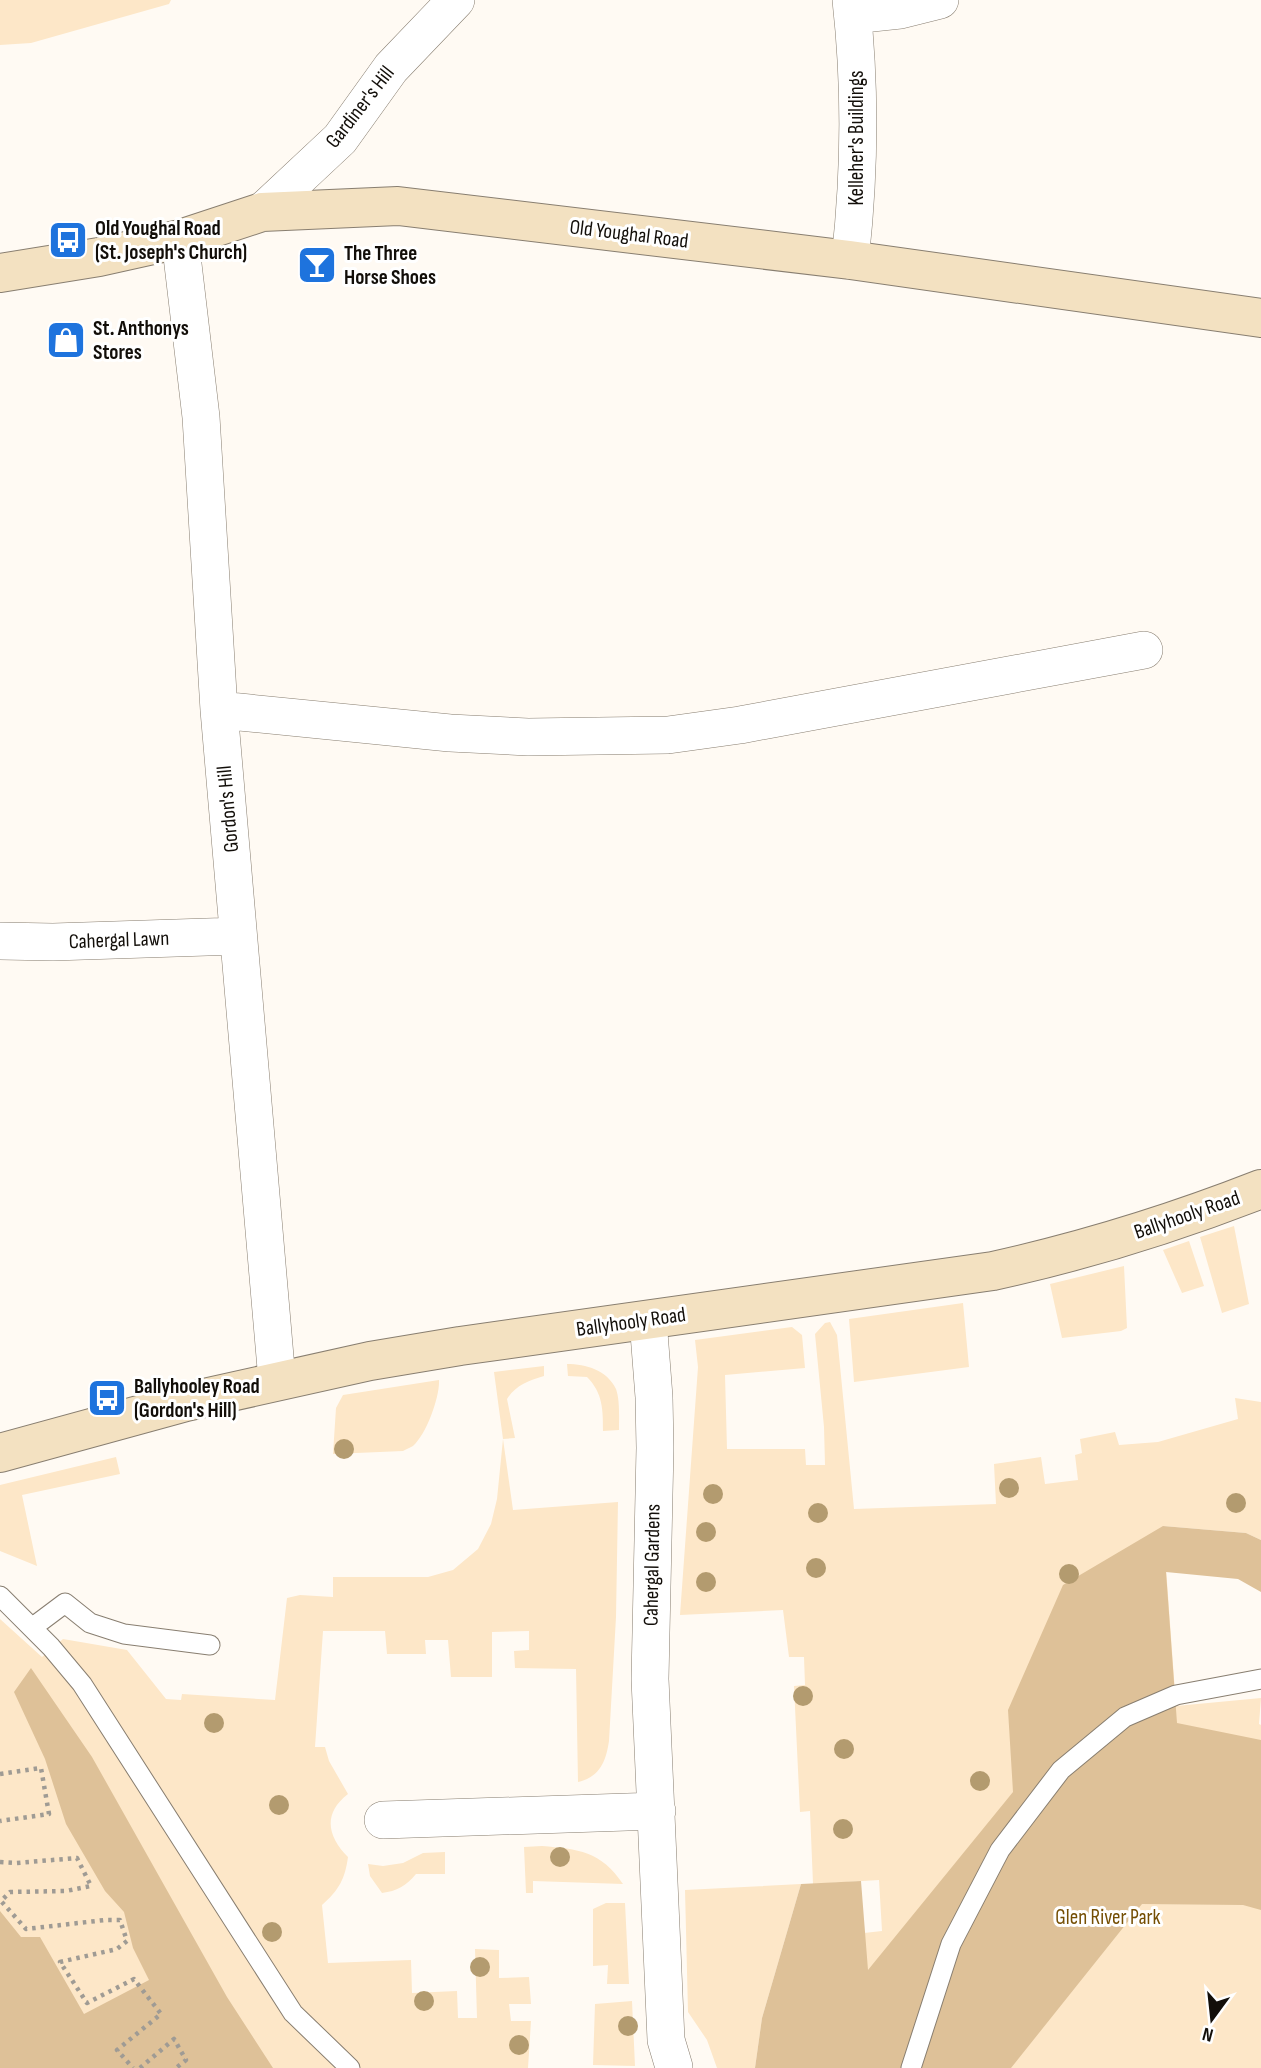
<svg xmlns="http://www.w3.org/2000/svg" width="1261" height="2068" font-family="'Sofia Sans Condensed',sans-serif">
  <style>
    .green { fill: #fde7c8 }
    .forest { fill: #dec198 }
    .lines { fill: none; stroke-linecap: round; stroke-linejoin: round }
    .lane-casing { stroke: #887e70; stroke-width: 21 }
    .street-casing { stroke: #887e70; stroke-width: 38 }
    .secondary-casing { stroke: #887e70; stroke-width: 40 }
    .path { stroke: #9f9b94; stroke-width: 4.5; stroke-dasharray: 3.5 5; stroke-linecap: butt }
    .lane { stroke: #fff; stroke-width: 19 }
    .street { stroke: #fff; stroke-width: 37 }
    .secondary { stroke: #f3e1c1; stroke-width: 38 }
    .tree { fill: #b39b6f }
    .labels { text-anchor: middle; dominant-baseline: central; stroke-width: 6; stroke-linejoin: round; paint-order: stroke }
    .street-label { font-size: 21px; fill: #120e09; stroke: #fff }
    .poi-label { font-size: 21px; font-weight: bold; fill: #120e09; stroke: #fff; text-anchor: start }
    .park-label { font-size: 21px; fill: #744e03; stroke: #fff }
  </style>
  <rect width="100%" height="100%" fill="#fffaf3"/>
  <path class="green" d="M 0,0 L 171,0 L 169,4 L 31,43 L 0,45 Z
    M 1234,1226 L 1249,1304 L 1222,1313 L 1200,1237 Z
    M 1189,1241 L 1204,1286 L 1182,1293 L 1163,1250 Z
    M 1124,1266 L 1127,1328 L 1121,1331 L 1062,1338 L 1050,1284 Z
    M 963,1303 L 969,1367 L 854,1382 L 849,1319 Z
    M 830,1322 L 837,1335 L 854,1509 L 996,1504 L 994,1464 L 1041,1457 L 1045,1484 L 1078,1480 L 1075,1455 L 1082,1453 L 1080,1439 L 1115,1432 L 1119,1445 L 1158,1442 L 1238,1419 L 1235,1398 L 1261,1402 L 1261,1540 L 1246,1533 L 1163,1526 L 1176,1706 L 1261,1698 L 1259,1724 L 1261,1725 L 1261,2068 L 839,2068 L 867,1971 L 864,1933 L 882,1931 L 879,1880 L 813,1884 L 810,1811 L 800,1812 L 794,1686 L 805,1685 L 804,1657 L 789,1657 L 783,1610 L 680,1615 L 698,1367 L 695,1340 L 792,1327 L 802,1335 L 805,1368 L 725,1375 L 727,1449 L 805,1449 L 806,1465 L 825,1465 L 824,1427 L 815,1334 L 825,1323 Z
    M 567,1364 C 586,1364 607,1370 616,1389 C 620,1400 619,1418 619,1430 L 603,1431 C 603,1410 603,1393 587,1377 L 568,1376 Z
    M 544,1366 L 544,1376 C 528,1381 516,1385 507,1399 L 515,1438 L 503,1439 L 513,1510 L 618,1502 L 616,1617 L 609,1741 C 606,1761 600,1777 578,1782 L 576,1669 L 515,1668 L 514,1651 L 529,1650 L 529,1631 L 492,1632 L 492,1677 L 451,1677 L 448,1640 L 425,1640 L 426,1654 L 387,1654 L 385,1631 L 323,1631 L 315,1747 L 325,1747 L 329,1761 L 348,1794 C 322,1814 328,1837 348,1857 C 345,1879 339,1890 322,1905 L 328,1963 L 411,1960 L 412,1993 L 457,1991 L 458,2018 L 477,2018 L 475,1949 L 499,1950 L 499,1978 L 529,1977 L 531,2004 L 509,2004 L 511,2021 L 531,2021 L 528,2068 L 0,2068 L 0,1619 L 42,1657 L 63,1639 L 127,1650 L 166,1699 L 181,1700 L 182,1694 L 275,1700 L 287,1598 L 300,1595 L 333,1597 L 333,1577 L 428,1577 L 453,1570 L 478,1549 L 491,1524 L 497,1499 L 503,1439 L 494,1372 Z
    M 439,1380 C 440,1397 426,1435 413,1446 C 410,1448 406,1449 403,1451 L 333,1454 L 336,1408 L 343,1395 Z
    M 116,1457 L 120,1474 L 22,1495 L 37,1566 L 0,1551 L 0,1485 Z
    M 542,1846 C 578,1849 601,1851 623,1884 L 533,1881 L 533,1893 L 526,1893 L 524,1847 Z
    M 445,1852 L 445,1874 L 416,1874 C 406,1886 397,1891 382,1893 L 370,1876 L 368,1864 L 383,1866 L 403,1863 L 423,1853 Z
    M 801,1884 L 762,2018 L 755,2068 L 717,2068 L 707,2040 L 688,2012 L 685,1890 Z
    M 606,1903 L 625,1903 L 629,1984 L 607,1984 L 608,1965 L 593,1966 L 593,1909 Z
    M 632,2001 L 635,2066 L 593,2065 L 595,2004 Z"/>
  <path class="forest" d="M 1163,1526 L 1246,1533 L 1261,1540 L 1261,1592 L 1238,1579 L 1166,1572 L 1177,1723 L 1261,1740 L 1261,1910 L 1243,1905 L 1142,1904 L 1011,2068 L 755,2068 L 762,2018 L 801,1884 L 861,1881 L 868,1970 L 1013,1792 L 1008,1710 L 1063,1585 Z
    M 31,1668 L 92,1757 L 227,1997 L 273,2068 L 0,2068 L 0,1911 L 21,1937 L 40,1937 L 84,2014 L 149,1980 L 133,1948 L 124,1912 L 105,1891 L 66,1824 L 45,1759 L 14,1692 Z"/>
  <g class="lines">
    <g class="lane-casing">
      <path id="lane" d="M 0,1596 L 51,1647 L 82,1684 L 293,2013 L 350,2068
        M 33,1627 L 65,1603 L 90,1623 L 124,1634 L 210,1645
        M 911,2068 L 951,1944 L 1000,1850 L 1061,1770 L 1125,1717 L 1176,1695 L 1261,1679"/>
    </g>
    <g class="street-casing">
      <path id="street" d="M 853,15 L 900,10 L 940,0
        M 262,212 L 340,139 L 391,68 L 456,0
        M 180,239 L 201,417 L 219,710 L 277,1380
        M 850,260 C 860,172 861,89 851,0
        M 219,710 L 450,733 L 528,737 L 668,735 L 740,725 L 1144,650
        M 0,941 L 53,942 L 238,936
        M 648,1320 L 654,1397 L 655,1448 L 650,1679 L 666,2040 L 674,2067
        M 383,1820 L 657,1811"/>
    </g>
    <g class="secondary-casing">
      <path id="secondary" d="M 0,273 L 99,257 L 180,239 L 262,212 L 398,206 L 850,260 L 1261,318
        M 0,1453 L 186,1402 L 370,1361 L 460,1346 L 993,1271 C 1084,1251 1174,1223 1261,1189"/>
    </g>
    <path class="path" d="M 0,1774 L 41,1768 L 49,1814 L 0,1821
      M 0,1862 L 16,1863 L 77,1858 L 91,1886 L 66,1891 L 10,1892 L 1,1901 L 26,1929 L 105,1920 L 120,1920 L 127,1941 L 117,1949 L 60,1962 L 87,2003 L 134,1979 L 161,2014 L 117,2050 L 133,2068
      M 140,2068 L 174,2039 L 186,2060 L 176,2068"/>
    <use href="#lane" class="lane"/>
    <use href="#street" class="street"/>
    <use href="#secondary" class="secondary"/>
  </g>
  <g class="tree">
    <circle cx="344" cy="1449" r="10"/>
    <circle cx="1009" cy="1488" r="10"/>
    <circle cx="713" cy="1494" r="10"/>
    <circle cx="1236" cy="1503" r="10"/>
    <circle cx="818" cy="1513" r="10"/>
    <circle cx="706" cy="1532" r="10"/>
    <circle cx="816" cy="1568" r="10"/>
    <circle cx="1069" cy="1574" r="10"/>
    <circle cx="706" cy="1582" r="10"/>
    <circle cx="803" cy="1696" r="10"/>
    <circle cx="214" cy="1723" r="10"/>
    <circle cx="844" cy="1749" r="10"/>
    <circle cx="980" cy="1781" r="10"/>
    <circle cx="279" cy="1805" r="10"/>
    <circle cx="843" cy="1829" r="10"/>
    <circle cx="560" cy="1857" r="10"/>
    <circle cx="272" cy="1932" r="10"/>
    <circle cx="480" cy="1967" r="10"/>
    <circle cx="424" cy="2001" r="10"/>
    <circle cx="628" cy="2026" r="10"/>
    <circle cx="519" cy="2045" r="10"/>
  </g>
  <defs>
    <g id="bus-square" transform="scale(2.0125)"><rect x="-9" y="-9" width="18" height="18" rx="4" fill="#1e73dd" stroke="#fff"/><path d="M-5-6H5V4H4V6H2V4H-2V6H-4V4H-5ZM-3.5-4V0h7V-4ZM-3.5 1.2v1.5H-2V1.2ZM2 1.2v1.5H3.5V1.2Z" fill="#fff"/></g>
    <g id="bar-square" transform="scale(2.0125)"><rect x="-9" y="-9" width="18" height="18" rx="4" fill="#1e73dd" stroke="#fff"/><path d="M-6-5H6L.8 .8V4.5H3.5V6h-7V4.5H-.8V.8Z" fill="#fff"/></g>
    <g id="shop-square" transform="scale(2.0125)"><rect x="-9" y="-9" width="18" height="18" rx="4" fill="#1e73dd" stroke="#fff"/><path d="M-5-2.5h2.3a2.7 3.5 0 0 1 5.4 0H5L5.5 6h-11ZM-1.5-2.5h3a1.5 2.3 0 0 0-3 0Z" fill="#fff"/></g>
  </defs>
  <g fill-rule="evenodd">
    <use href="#bus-square" x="68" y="240"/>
    <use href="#bar-square" x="317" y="265"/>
    <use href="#shop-square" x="66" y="340"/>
    <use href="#bus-square" x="107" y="1398"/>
  </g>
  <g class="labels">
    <g class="street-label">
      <text transform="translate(360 107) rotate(-52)">Gardiner's Hill</text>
      <text transform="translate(856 138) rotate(-90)">Kelleher's Buildings</text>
      <text transform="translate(629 234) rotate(7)">Old Youghal Road</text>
      <text transform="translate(228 809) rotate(-95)">Gordon's Hill</text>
      <text transform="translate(119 940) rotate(-2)">Cahergal Lawn</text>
      <text transform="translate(1187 1215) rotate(-19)">Ballyhooly Road</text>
      <text transform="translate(631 1322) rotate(-8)">Ballyhooly Road</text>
      <text transform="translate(652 1565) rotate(-89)">Cahergal Gardens</text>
    </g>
    <g class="poi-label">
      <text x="95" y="228">Old Youghal Road<tspan x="95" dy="24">(St. Joseph's Church)</tspan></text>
      <text x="344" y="253">The Three<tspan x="344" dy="24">Horse Shoes</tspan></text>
      <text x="93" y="328">St. Anthonys<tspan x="93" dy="24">Stores</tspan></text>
      <text x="134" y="1386">Ballyhooley Road<tspan x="134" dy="24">(Gordon's Hill)</tspan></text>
    </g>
    <g class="park-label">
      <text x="1108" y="1917">Glen River Park</text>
    </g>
  </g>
  <g transform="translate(1212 2019) rotate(195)" stroke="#ffffff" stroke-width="5" paint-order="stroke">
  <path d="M0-5L12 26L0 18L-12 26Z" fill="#120e09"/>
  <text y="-10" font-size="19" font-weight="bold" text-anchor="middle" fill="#120e09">N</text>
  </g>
</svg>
